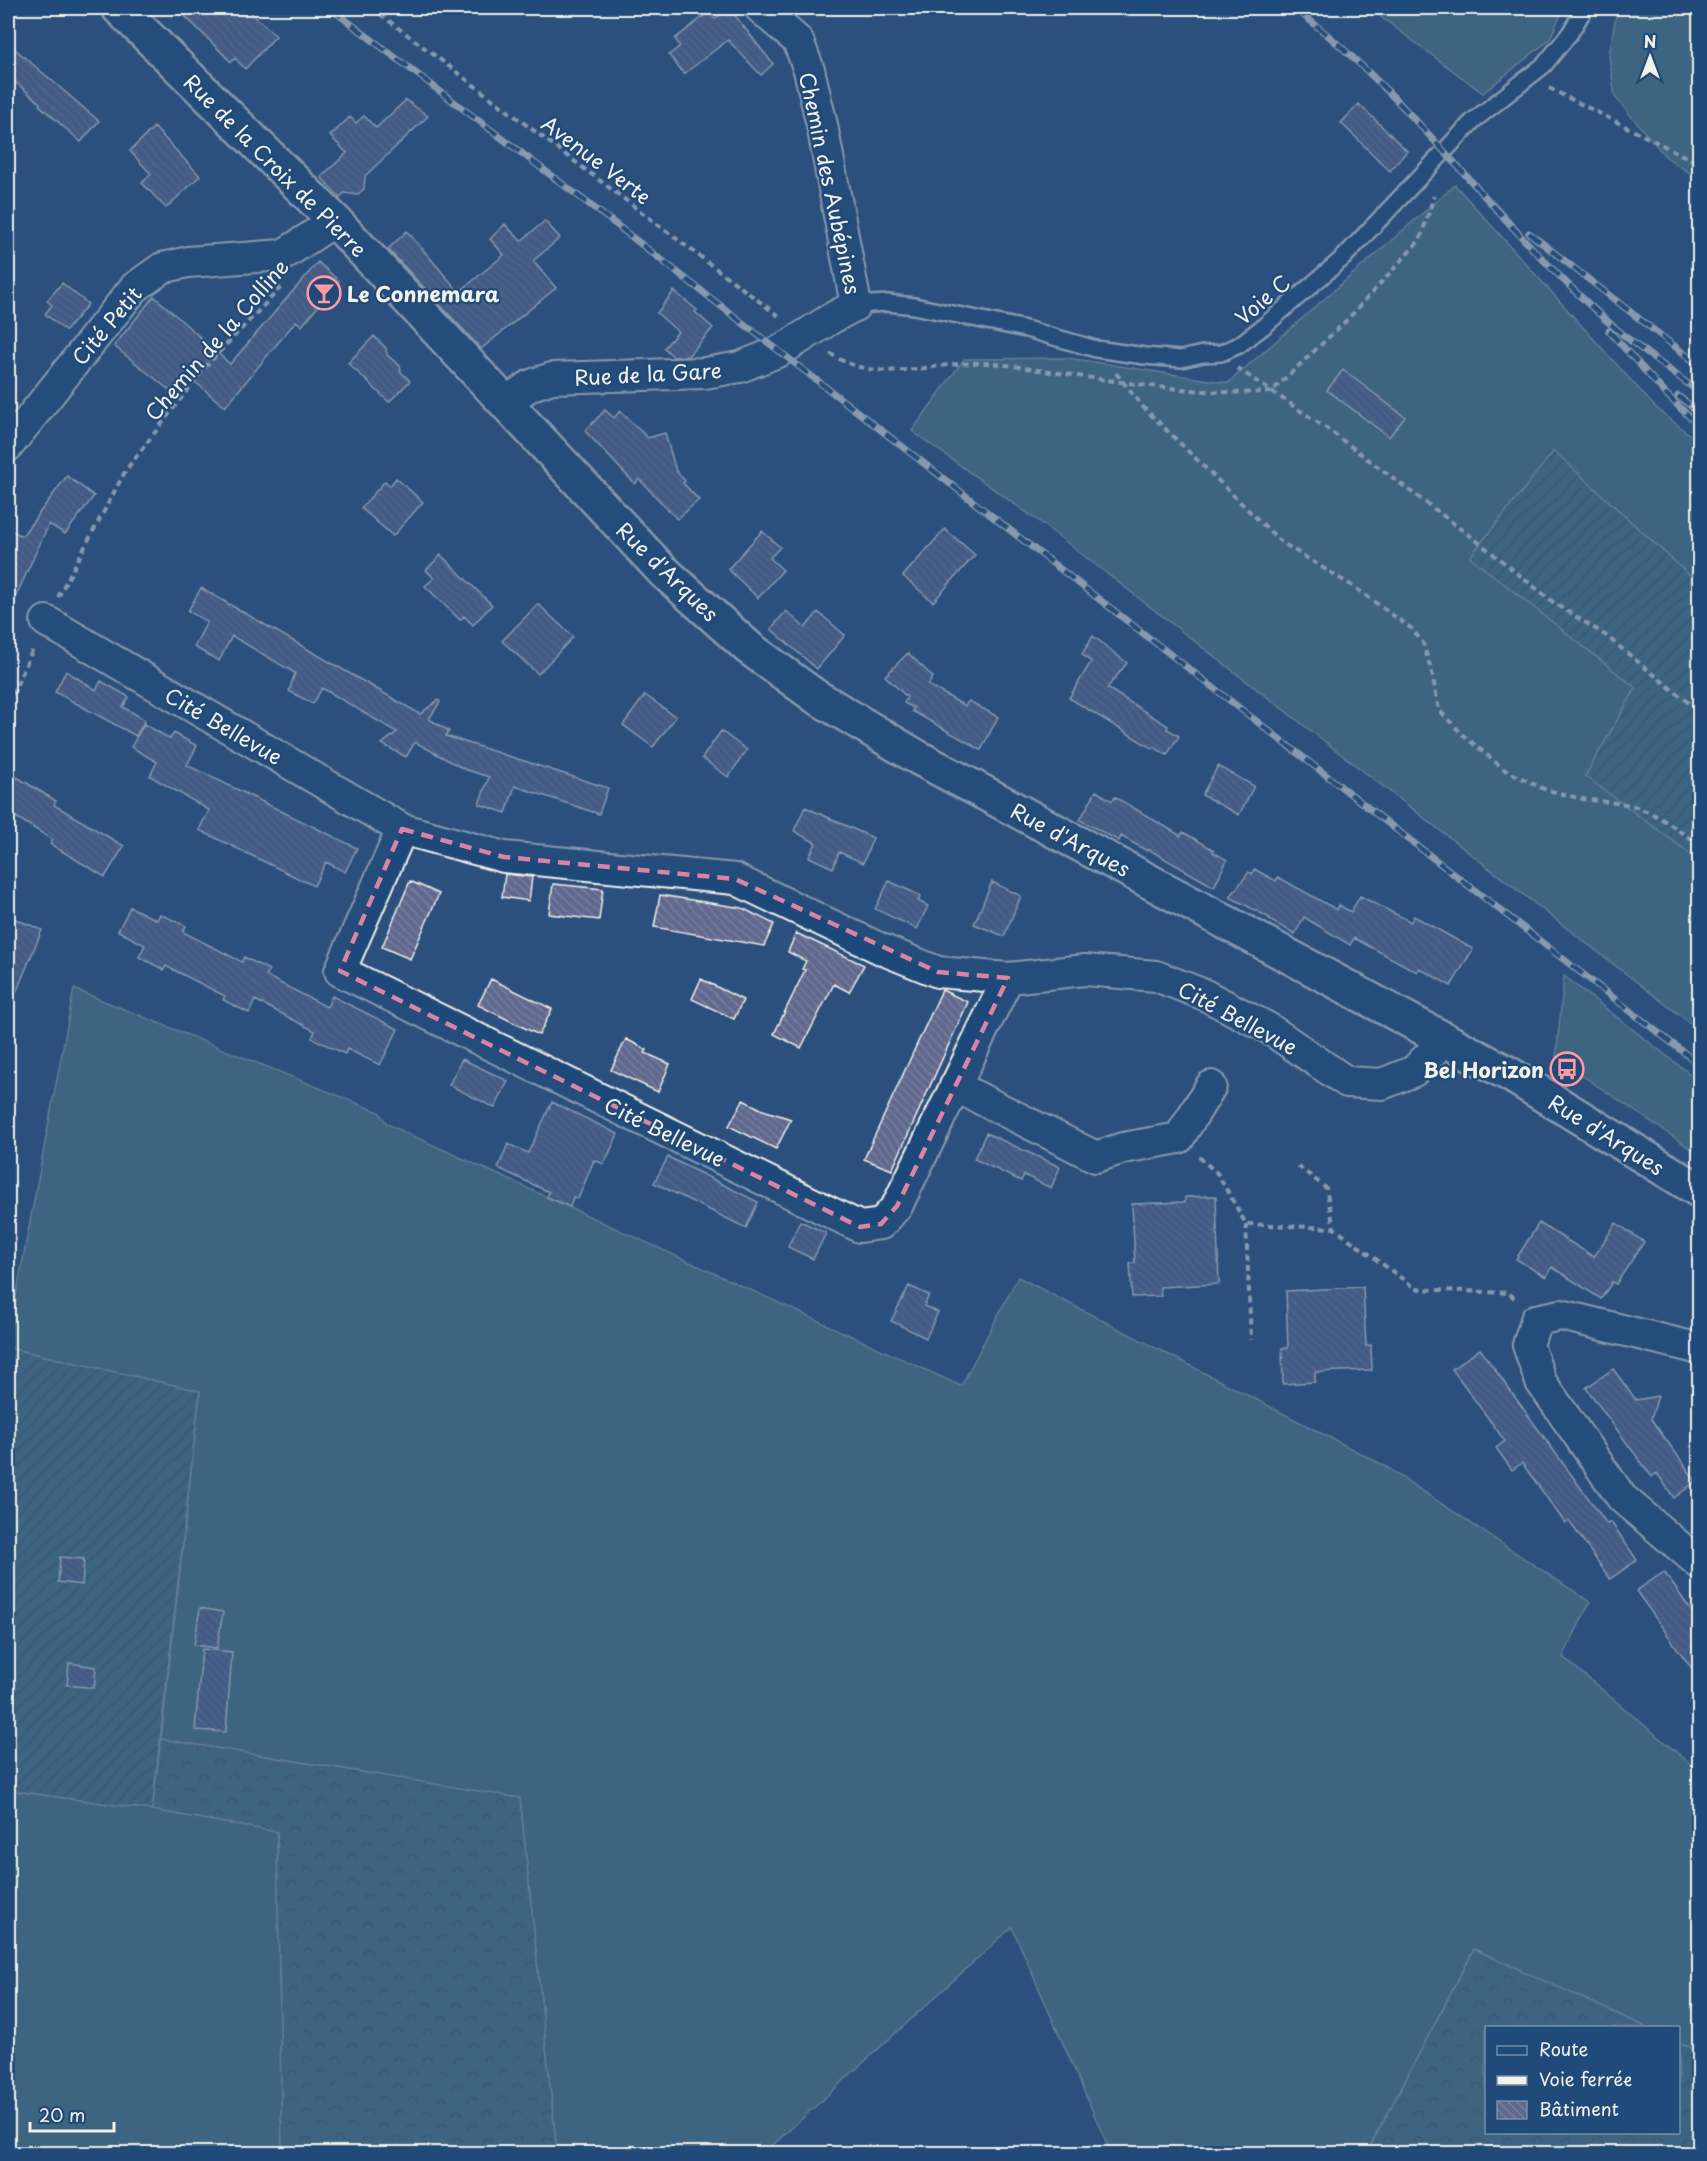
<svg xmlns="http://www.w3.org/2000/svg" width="1707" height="2161" font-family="'Playpen Sans',sans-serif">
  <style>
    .grass { fill: #527c84; stroke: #a3b6b6; stroke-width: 1.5 }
    .forest { fill: url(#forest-crowns); stroke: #a3b6b6; stroke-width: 1.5 }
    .garden { fill: url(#garden-furrows); stroke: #a3b6b6; stroke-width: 1.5 }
    .building { fill: url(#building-back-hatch); stroke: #f4f1e8; stroke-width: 1.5 }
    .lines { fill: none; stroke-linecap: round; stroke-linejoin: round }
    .service-casing { stroke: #f4f1e8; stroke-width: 20 }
    .minor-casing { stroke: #f4f1e8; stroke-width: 34 }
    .secondary-casing { stroke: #f4f1e8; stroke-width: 38 }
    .path { stroke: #f4f1e8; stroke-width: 4; stroke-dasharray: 6 4.5; stroke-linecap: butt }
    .service { stroke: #1f4a7a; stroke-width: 15 }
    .minor { stroke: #1f4a7a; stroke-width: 30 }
    .secondary { stroke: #1f4a7a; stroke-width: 33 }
    .rail-casing { stroke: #f4f1e8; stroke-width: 7 }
    .rail { stroke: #1f4a7a; stroke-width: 4.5; stroke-dasharray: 14; stroke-linecap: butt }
    .marked { fill: none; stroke: #db84a2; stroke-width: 4.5; stroke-dasharray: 12 8; stroke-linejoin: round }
    .labels { text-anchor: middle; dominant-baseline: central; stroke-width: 4.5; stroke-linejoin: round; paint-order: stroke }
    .street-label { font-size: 21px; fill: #f4f1e8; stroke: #1f4a7a }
    .poi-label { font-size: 21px; font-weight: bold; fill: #f4f1e8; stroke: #1f4a7a; text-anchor: start }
  </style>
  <defs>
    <pattern id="forest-crowns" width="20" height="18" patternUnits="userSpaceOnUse" patternTransform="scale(1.5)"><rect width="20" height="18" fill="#527c84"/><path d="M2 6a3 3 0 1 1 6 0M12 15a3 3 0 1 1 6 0" fill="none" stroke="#4e6568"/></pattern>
    <pattern id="garden-furrows" width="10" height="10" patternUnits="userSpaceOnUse" patternTransform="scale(1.5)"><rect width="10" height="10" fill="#527c84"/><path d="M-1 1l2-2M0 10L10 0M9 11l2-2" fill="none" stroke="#4e6568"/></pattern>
    <pattern id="building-back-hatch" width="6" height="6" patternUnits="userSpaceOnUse" patternTransform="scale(1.5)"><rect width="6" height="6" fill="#60688e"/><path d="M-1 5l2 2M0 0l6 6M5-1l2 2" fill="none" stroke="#777e9e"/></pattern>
  </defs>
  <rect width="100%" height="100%" fill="#2c507e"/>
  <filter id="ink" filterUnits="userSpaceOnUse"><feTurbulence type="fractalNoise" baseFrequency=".0167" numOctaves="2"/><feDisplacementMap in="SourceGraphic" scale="12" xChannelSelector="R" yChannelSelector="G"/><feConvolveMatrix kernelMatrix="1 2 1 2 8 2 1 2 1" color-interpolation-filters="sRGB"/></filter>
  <g filter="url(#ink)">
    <path class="grass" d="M 1369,8 L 1564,8 L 1549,40 L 1483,93 Z
      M 1617,8 L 1699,8 L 1699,179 L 1666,157 L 1615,97 L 1609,56 Z
      M 1455,185 L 1655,407 L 1699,442 L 1699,584 L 1554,451 L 1470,557 L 1636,688 L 1585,776 L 1699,860 L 1699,1030 L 1044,525 L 912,431 L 964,359 L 1068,358 L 1228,383 Z
      M 1564,976 L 1699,1081 L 1699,1154 L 1556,1058 Z
      M 74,989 L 379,1112 L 387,1124 L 961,1386 L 1018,1277 L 1383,1465 L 1590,1602 L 1563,1657 L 1699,1771 L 1699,2052 L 1679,2042 L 1678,2028 L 1646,2027 L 1474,1949 L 1367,2153 L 1111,2153 L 1012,1927 L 764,2153 L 557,2153 L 520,1799 L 161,1739 L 200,1391 L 9,1348 L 13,1312 Z
      M 8,1790 L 152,1810 L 277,1832 L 282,2153 L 8,2154 Z"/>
    <path class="forest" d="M 161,1739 L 520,1798 L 557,2153 L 282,2153 L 277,1832 L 152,1810 Z
      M 1474,1949 L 1646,2027 L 1486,2028 L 1486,2132 L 1678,2132 L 1679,2042 L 1699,2052 L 1699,2153 L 1367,2153 Z"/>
    <path class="garden" d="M 1554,451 L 1699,584 L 1699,860 L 1585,776 L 1636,688 L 1470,557 Z
      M 9,1348 L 200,1391 L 152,1810 L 8,1790 L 8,1362 Z"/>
    <path class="building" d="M 177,8 L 246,8 L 276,36 L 245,69 L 235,58 L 231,62 Z
      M 729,8 L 773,64 L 761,75 L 728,40 L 684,74 L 669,55 L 680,46 L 675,39 L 709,12 L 715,19 Z
      M 8,43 L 99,121 L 81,142 L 39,105 L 40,103 L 8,76 Z
      M 406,100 L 428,116 L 365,176 L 364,189 L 357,195 L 344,193 L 340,198 L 321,177 L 347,153 L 330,136 L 350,117 L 356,123 L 364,116 L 376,128 Z
      M 1359,104 L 1407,151 L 1390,171 L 1341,123 Z
      M 154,127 L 200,176 L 166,208 L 142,183 L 151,174 L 130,151 Z
      M 545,221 L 560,238 L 533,261 L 556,288 L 481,349 L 388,249 L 407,231 L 459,292 L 504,255 L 490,239 L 505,224 L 521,241 Z
      M 318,262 L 339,281 L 302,326 L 296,321 L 225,407 L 188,376 L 173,393 L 114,346 L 154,296 L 230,364 Z
      M 62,283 L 88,304 L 66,331 L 45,314 L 52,305 L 47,301 Z
      M 674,291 L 697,310 L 695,312 L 713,328 L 688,356 L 674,357 L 664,348 L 678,332 L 657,313 Z
      M 374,336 L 386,348 L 387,355 L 400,366 L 401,372 L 410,381 L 389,402 L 348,363 Z
      M 1343,370 L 1405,417 L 1389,437 L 1327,390 Z
      M 605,410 L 614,418 L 620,411 L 648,438 L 665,433 L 676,471 L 685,481 L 683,483 L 699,500 L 677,519 L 639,479 L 635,484 L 585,431 Z
      M 67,476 L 94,496 L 65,534 L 49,524 L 8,613 L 8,529 L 22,536 Z
      M 396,478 L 423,502 L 393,536 L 361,508 L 385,481 L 390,486 Z
      M 945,529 L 975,555 L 933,602 L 903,576 Z
      M 762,531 L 780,547 L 770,558 L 783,570 L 758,598 L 728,569 Z
      M 441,555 L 492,605 L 473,625 L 464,616 L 460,620 L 425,586 L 434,578 L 426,570 Z
      M 201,588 L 420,714 L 438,700 L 440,702 L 429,719 L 449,731 L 446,736 L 608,788 L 599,814 L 515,786 L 506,813 L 479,804 L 489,777 L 464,769 L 415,742 L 406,757 L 382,744 L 397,732 L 322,688 L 313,704 L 289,691 L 295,673 L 232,636 L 219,661 L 194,647 L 207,622 L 188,611 Z
      M 538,604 L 573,637 L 538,674 L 502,641 Z
      M 786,611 L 805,628 L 818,612 L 845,635 L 817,669 L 771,629 Z
      M 1093,636 L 1127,663 L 1107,688 L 1168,726 L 1167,729 L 1179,736 L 1167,755 L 1154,747 L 1153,749 L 1069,698 L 1091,662 L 1082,654 Z
      M 908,653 L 933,677 L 928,685 L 965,706 L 969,701 L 998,717 L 981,750 L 912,711 L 914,708 L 904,703 L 907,697 L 885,676 Z
      M 66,671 L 96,690 L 101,681 L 129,697 L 123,707 L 145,720 L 136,736 L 55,692 Z
      M 645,695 L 676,717 L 653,747 L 623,725 Z
      M 144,724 L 170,739 L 174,733 L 197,746 L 187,765 L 357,848 L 345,872 L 326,862 L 314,886 L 199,830 L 209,810 L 150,776 L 157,762 L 131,747 Z
      M 721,731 L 747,750 L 728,777 L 702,758 Z
      M 1218,766 L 1254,786 L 1239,815 L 1202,795 Z
      M 17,777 L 56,801 L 54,805 L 124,846 L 105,877 L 50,844 L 53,840 L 8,812 L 8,792 Z
      M 1096,791 L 1112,801 L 1115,797 L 1181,836 L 1183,832 L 1214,850 L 1213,852 L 1227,860 L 1214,887 L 1148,849 L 1147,851 L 1121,836 L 1119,841 L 1080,820 Z
      M 805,807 L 873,838 L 863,863 L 839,852 L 833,868 L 809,857 L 816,843 L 794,831 Z
      M 1254,869 L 1276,881 L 1278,877 L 1337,910 L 1339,905 L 1351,912 L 1360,896 L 1411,922 L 1414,916 L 1473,949 L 1451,986 L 1419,968 L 1417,972 L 1354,938 L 1350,945 L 1304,917 L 1295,934 L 1269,920 L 1270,918 L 1230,897 L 1249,872 L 1252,874 Z
      M 505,874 L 532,877 L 529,901 L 502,897 Z
      M 410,881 L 439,894 L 410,959 L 382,947 Z
      M 889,881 L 921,896 L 918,901 L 928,906 L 917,929 L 875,909 Z
      M 992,882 L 1021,896 L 1004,936 L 974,924 Z
      M 553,884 L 603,889 L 599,920 L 549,914 Z
      M 660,895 L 742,908 L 774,924 L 764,946 L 654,927 Z
      M 130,907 L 157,920 L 160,914 L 186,926 L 183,932 L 242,962 L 244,957 L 269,970 L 266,976 L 327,1007 L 332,996 L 398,1029 L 380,1065 L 347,1049 L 345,1054 L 312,1038 L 315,1031 L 255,1000 L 249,1013 L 223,1000 L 225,996 L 166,966 L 164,970 L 139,957 L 145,945 L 118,931 Z
      M 8,916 L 42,930 L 8,1012 Z
      M 796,933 L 864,965 L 849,992 L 834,984 L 801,1048 L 774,1034 L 805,970 L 802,969 L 806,961 L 788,952 Z
      M 491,979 L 552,1009 L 539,1035 L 478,1005 Z
      M 701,979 L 743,1000 L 734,1019 L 692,999 Z
      M 942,990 L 968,1002 L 892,1170 L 864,1159 Z
      M 626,1039 L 647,1050 L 645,1053 L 670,1064 L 658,1092 L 611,1070 Z
      M 462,1059 L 508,1081 L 495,1108 L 449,1085 Z
      M 743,1100 L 763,1110 L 791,1119 L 776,1149 L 729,1126 Z
      M 552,1102 L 618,1134 L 604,1164 L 594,1160 L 578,1199 L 573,1197 L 570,1207 L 547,1197 L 549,1192 L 498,1168 L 508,1144 L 528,1153 Z
      M 986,1133 L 1060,1167 L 1051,1188 L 1024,1175 L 1021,1181 L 974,1159 Z
      M 668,1157 L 758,1202 L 746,1228 L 654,1183 Z
      M 1216,1196 L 1219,1284 L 1160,1287 L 1161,1296 L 1132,1297 L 1130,1263 L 1135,1263 L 1132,1204 L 1185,1202 L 1185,1197 Z
      M 800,1221 L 826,1233 L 813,1259 L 788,1247 Z
      M 1539,1223 L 1594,1257 L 1616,1223 L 1644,1242 L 1616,1284 L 1612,1282 L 1601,1299 L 1552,1267 L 1546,1277 L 1516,1259 Z
      M 909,1286 L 929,1295 L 924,1306 L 938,1312 L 926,1338 L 891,1321 Z
      M 1363,1287 L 1366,1346 L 1371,1345 L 1372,1370 L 1315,1372 L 1315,1382 L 1283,1384 L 1282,1348 L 1288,1348 L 1286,1291 Z
      M 1480,1349 L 1607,1524 L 1611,1522 L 1637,1560 L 1610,1579 L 1569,1521 L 1565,1523 L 1522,1463 L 1512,1470 L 1496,1448 L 1505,1441 L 1452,1369 Z
      M 1613,1369 L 1636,1400 L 1658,1396 L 1651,1419 L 1696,1481 L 1674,1498 L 1657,1473 L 1652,1477 L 1586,1388 Z
      M 60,1557 L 84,1559 L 82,1585 L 58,1582 Z
      M 1664,1572 L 1700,1623 L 1700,1680 L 1636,1591 Z
      M 200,1608 L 223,1612 L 217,1648 L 194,1645 Z
      M 202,1649 L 232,1652 L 226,1732 L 195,1730 Z
      M 69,1663 L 96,1667 L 94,1688 L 67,1685 Z"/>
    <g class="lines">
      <g class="service-casing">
        <path id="service" d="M 856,305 L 888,303 L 914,306 L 1026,329 L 1096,349 L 1145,356 L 1181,359 L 1203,354 L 1221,353 L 1239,345 L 1264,326 L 1343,258 L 1473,121 L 1544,65 L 1570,33 L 1585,8"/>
      </g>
      <g class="minor-casing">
        <path id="minor" d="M 504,403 L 531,385 L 552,378 L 705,373 L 740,367 L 780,351 L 832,318 L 856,305 L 822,125 L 809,70 L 798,41 L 760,8
          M 8,446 L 134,288 L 162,268 L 188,262 L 283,255 L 335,221
          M 46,621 L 402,829 L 504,857 L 735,879 L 881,949 L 938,972 L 1008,978 L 1085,970 L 1156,976 L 1205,995 L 1268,1028 L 1347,1082 L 1382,1084 L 1414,1071 L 1445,1039
          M 402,829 L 340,971 L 860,1227 L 881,1224 L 897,1206 L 1008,978
          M 955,1086 L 1096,1157 L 1123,1148 L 1179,1138 L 1211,1086
          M 1700,1349 L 1561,1315 L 1536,1320 L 1528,1345 L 1541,1382 L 1622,1498 L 1700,1564"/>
      </g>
      <g class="secondary-casing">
        <path id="secondary" d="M 119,8 L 335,221 L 662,570 L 749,648 L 815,696 L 917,757 L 1511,1075 L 1700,1191"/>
      </g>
      <path class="path" d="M 372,8 L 780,317
        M 1549,88 L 1700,164
        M 830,353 C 877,387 932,361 985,363 C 1009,364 1034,370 1058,373 C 1128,383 1200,395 1271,392 L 1348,319 L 1420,240 L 1434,196
        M 1237,368 L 1329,430 L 1477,541 L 1553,602 L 1605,635 L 1700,712
        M 1116,373 L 1143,407 L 1281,542 L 1354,587 L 1412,629 L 1423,643 L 1432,673 L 1439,710 L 1464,736 L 1505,770 L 1544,789 L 1582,799 L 1632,805 L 1659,817 L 1700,845
        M 58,597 L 126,470 L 206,366 L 284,284
        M 8,704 L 34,647
        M 1199,1157 L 1217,1173 L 1246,1224 L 1334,1228
        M 1298,1166 L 1326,1188 L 1334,1228 L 1416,1289 L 1509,1293 L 1517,1301
        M 1246,1224 L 1251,1340"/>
      <use href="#service" class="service"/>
      <use href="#minor" class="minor"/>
      <use href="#secondary" class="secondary"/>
      <g class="rail-casing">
        <path id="rail" d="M 330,8 L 610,220 L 1700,1065
          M 1294,8 C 1384,76 1454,165 1531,247 C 1559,276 1589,306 1620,332 C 1645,353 1673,372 1700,393
          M 1529,233 L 1700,366
          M 1609,331 L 1666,394 L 1700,427
          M 1678,396 L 1700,413"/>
      </g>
      <use href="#rail" class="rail"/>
    </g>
  </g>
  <path d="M0 0H1707V2161H0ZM 402,829 L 504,857 L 735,879 L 938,972 L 1008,978 L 897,1206 L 881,1224 L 860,1227 L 340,971 Z" fill="#2c507e" fill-opacity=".55" fill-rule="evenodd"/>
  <path class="marked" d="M 402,829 L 504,857 L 735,879 L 938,972 L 1008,978 L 897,1206 L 881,1224 L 860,1227 L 340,971 Z"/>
  <defs>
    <g id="bar-ring" transform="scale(1.725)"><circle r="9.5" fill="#1f4a7a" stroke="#ff9aa2" stroke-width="1.5"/><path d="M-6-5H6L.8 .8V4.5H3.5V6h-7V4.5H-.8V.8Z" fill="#ff9aa2"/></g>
    <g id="bus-ring" transform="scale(1.725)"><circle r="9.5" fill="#1f4a7a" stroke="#ff9aa2" stroke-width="1.5"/><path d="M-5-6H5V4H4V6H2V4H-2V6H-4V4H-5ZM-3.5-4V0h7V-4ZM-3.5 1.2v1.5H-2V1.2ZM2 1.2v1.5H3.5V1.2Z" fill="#ff9aa2"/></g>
  </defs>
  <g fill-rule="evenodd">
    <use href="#bar-ring" x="324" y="293"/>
    <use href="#bus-ring" x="1567" y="1069"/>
  </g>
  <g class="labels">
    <g class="street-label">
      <text transform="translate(597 159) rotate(37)">Avenue Verte</text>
      <text transform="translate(276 165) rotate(45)">Rue de la Croix de Pierre</text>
      <text transform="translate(831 183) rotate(78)">Chemin des Aubépines</text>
      <text transform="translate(1262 299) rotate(-40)">Voie C</text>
      <text transform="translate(106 325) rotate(-50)">Cité Petit</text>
      <text transform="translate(216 339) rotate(-49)">Chemin de la Colline</text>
      <text transform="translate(648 373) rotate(-3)">Rue de la Gare</text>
      <text transform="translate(668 571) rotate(44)">Rue d'Arques</text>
      <text transform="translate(224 725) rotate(30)">Cité Bellevue</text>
      <text transform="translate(1071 839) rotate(28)">Rue d'Arques</text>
      <text transform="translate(1238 1017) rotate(28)">Cité Bellevue</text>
      <text transform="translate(665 1131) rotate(26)">Cité Bellevue</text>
      <text transform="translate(1607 1134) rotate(32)">Rue d'Arques</text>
    </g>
    <g class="poi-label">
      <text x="347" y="293">Le Connemara</text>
      <text x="1544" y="1069" text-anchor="end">Bel Horizon</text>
    </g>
  </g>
  <rect width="1707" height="2161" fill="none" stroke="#1f4a7a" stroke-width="30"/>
  <rect x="15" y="15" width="1677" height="2131" fill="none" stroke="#f4f1e8" stroke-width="2" filter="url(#ink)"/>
  <rect x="1485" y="2026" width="195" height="108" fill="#1f4a7a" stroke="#748da6" stroke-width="1.5"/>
  <rect x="1497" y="2046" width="30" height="9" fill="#1f4a7a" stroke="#748da6" stroke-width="1.5"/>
  <text x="1539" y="2056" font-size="18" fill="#f4f1e8">Route</text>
  <rect x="1497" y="2076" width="30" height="9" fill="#f4f1e8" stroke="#748da6" stroke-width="1.5"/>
  <text x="1539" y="2086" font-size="18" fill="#f4f1e8">Voie ferrée</text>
  <rect x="1497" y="2101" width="30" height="18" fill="url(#building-back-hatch)" stroke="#748da6" stroke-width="1.5"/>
  <text x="1539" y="2116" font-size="18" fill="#f4f1e8">Bâtiment</text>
  <g transform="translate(1650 57)" stroke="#1f4a7a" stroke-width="4.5" paint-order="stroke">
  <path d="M0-4.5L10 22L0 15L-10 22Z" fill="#f4f1e8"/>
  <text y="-9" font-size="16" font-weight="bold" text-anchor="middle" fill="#f4f1e8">N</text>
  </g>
  <path d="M30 2122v9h84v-9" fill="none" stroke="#f4f1e8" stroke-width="3"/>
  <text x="39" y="2122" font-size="18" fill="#f4f1e8" stroke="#1f4a7a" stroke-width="4.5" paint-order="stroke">20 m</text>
</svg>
